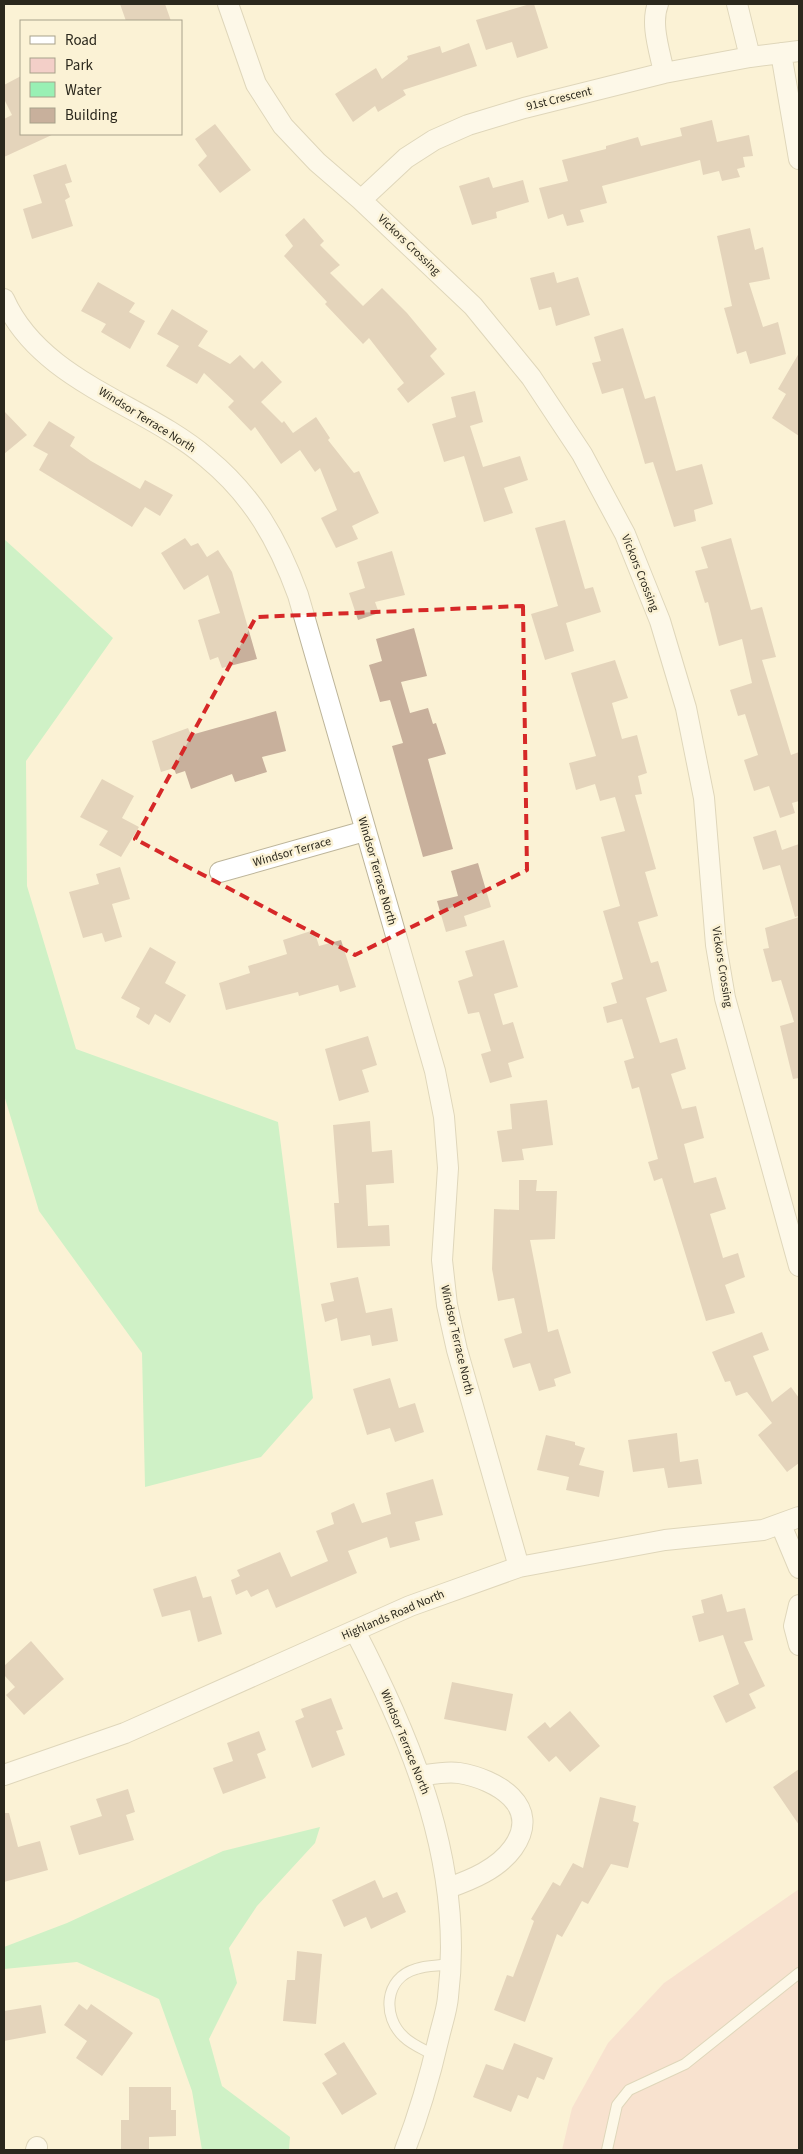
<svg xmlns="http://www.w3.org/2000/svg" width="803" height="2154" font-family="'Source Sans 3',sans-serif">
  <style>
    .green { fill: #f3cfc8 }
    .water { fill: #99f0b4 }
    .building { fill: #c8b09c }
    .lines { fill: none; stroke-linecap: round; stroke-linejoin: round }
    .service-casing { stroke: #bdb59a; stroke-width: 12 }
    .minor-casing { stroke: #bdb59a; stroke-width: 22 }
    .service { stroke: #fff; stroke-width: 10 }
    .minor { stroke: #fff; stroke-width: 20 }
    .marked { fill: none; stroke: #d62828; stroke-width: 4; stroke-dasharray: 10 6; stroke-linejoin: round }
    .labels { text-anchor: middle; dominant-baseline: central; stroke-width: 5; stroke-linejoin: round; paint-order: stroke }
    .street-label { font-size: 12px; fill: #2b281d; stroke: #fbf2d5 }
  </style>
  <rect width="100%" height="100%" fill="#fbf2d5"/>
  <path class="green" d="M 799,1889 L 799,2150 L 562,2150 L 572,2108 L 608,2043 L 664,1983 Z"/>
  <path class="water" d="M 4,539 L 113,638 L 26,761 L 27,886 L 76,1049 L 278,1122 L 313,1398 L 261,1457 L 145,1487 L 142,1353 L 39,1211 L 4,1095 Z
    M 320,1827 L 315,1843 L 257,1906 L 229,1948 L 237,1983 L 209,2039 L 222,2086 L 290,2137 L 289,2150 L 202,2150 L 192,2091 L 159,1999 L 77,1962 L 4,1969 L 4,1947 L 67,1923 L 223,1851 Z"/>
  <path class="building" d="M 120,4 L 165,4 L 171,21 L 126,21 Z
    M 530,4 L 534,4 L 548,48 L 517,58 L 512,42 L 486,50 L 476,20 Z
    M 469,43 L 477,66 L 403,90 L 406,95 L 378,112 L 375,106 L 353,122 L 335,94 L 376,68 L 382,79 L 408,59 L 407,56 L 440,46 L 442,53 Z
    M 21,76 L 21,134 L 54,134 L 4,157 L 4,119 L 12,115 L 4,99 L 4,85 Z
    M 712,120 L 717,142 L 749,135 L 753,156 L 743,157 L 745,167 L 737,169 L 740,177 L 722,181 L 719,171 L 703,175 L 700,160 L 602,186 L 607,203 L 580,210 L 584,222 L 567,226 L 563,214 L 548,219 L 539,188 L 568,181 L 562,160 L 606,149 L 606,146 L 638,137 L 641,146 L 682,136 L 680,128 Z
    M 215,124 L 251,170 L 220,193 L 198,165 L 207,156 L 195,139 Z
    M 66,164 L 72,182 L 65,184 L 70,197 L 65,200 L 73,226 L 32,239 L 23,209 L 42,203 L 33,175 Z
    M 489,177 L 493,188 L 523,180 L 529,202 L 496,212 L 497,218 L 472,225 L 459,186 Z
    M 304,218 L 324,241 L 320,245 L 340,265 L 330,273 L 363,306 L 382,288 L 407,313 L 437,349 L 430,356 L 445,374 L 408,403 L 397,389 L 404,383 L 369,338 L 363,344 L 325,304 L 327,302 L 284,256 L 293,246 L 285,235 Z
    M 750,228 L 755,250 L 763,247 L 770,279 L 749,283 L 763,327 L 778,322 L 786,354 L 750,364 L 746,351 L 737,354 L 724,308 L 732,306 L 717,236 Z
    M 554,272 L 557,283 L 578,277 L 590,315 L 556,326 L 551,307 L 539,310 L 530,278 Z
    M 98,282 L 135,303 L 129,312 L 145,321 L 130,349 L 101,332 L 106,324 L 81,311 Z
    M 172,309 L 208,331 L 198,346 L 230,364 L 240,355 L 254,369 L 262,361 L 282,382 L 261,402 L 282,423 L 284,421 L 293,433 L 316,417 L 330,438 L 328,440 L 354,473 L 359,471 L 379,513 L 352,526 L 358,539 L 336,548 L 321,518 L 337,510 L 320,468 L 315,472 L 300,450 L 281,464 L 255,427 L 251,431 L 228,407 L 234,401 L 204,373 L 197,384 L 166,366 L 179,346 L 157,334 Z
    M 623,328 L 645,399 L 655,396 L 676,471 L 702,464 L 713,504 L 694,510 L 696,521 L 674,527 L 653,462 L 645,464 L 623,388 L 602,394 L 592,363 L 601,361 L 594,337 Z
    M 799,353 L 799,436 L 772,418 L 786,394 L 778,389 Z
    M 475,391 L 483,422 L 470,426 L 483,467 L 520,456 L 528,480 L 504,488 L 513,513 L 484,522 L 464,456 L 444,462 L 432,424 L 456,417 L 451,397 Z
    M 4,411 L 27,435 L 4,454 Z
    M 49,421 L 75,437 L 70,446 L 91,461 L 140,489 L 145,480 L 173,495 L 160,516 L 145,507 L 132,527 L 39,470 L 48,454 L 33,446 Z
    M 565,520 L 585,589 L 593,587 L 601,612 L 566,623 L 574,651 L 545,660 L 531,614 L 558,606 L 535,528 Z
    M 185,538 L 191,546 L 198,543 L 207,557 L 218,550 L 232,572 L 257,659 L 222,668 L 218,657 L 210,660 L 198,620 L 220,613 L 208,575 L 184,590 L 161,553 Z
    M 731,538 L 751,610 L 762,607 L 776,657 L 762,660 L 791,755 L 799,752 L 799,801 L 792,803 L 795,813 L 780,818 L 769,786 L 754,791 L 744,760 L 758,755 L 745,714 L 738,716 L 730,690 L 752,683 L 742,639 L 719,646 L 708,602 L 705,603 L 695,571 L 708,568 L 701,547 Z
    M 392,551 L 405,595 L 375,602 L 379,613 L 358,620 L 349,593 L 365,588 L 357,562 Z
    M 414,628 L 427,676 L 401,682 L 410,713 L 428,708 L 433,724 L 436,723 L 446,754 L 428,759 L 453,849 L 423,857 L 392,746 L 403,743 L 390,700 L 380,702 L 369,665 L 382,661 L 376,639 Z
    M 615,660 L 628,698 L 612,703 L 622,739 L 637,735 L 647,773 L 638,776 L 642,794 L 635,795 L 656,869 L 645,872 L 658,916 L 638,922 L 651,963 L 658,961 L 667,991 L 646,998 L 660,1043 L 677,1038 L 686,1069 L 671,1074 L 682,1109 L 696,1106 L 704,1138 L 684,1144 L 694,1183 L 716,1177 L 726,1209 L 710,1214 L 723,1258 L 738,1253 L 745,1277 L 725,1285 L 735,1313 L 706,1321 L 662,1178 L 654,1181 L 648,1162 L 658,1159 L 639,1087 L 632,1089 L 624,1061 L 634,1058 L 622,1019 L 607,1023 L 603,1007 L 617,1003 L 611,983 L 623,979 L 603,911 L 620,906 L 601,837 L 625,831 L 615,797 L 600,801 L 595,784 L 576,790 L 569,763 L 596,756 L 571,673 Z
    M 276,711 L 286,751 L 262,757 L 267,772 L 235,782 L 232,774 L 191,789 L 185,771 L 176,774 L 174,768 L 161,772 L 152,741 L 188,728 L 191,735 Z
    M 102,779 L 134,796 L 122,818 L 139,827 L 121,857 L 99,845 L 108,831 L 80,817 Z
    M 776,830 L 782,850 L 799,844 L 799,916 L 795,917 L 780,865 L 763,870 L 753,837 Z
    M 478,863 L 491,907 L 464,916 L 467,926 L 446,932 L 437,901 L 458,896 L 451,871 Z
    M 120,867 L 130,899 L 112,904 L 122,937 L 105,942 L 102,933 L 83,938 L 69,892 L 99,884 L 96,874 Z
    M 799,917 L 799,1078 L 793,1079 L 780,1026 L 794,1022 L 781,980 L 772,982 L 763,949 L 769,948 L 765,928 Z
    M 314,930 L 319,946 L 341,940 L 356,987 L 340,992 L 338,985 L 299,996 L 298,992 L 226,1010 L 219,983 L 250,973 L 248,966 L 287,954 L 283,940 Z
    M 504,940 L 518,987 L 494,994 L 503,1025 L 513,1022 L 524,1058 L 508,1063 L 512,1077 L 490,1083 L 481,1054 L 491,1051 L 479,1012 L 468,1014 L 458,981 L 473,976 L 465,951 Z
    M 150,947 L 176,962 L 165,983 L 186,995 L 170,1023 L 155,1014 L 149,1025 L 136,1017 L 140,1008 L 121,998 Z
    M 368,1036 L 377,1065 L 362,1070 L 369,1092 L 339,1101 L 325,1049 Z
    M 547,1100 L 553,1145 L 522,1149 L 524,1160 L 502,1162 L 497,1131 L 512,1129 L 510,1104 Z
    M 370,1121 L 372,1152 L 392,1150 L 394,1183 L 366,1185 L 368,1226 L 389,1225 L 390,1246 L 337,1248 L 334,1203 L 339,1203 L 333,1125 Z
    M 519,1180 L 537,1180 L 536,1191 L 557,1191 L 555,1239 L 530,1240 L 548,1332 L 558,1329 L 571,1373 L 554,1379 L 556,1386 L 539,1391 L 530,1363 L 513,1368 L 504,1339 L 522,1333 L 514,1298 L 498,1301 L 492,1269 L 494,1209 L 519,1210 Z
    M 358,1277 L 366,1313 L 392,1308 L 398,1341 L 372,1346 L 370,1335 L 341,1341 L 337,1318 L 325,1322 L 321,1304 L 334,1301 L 330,1283 Z
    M 762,1332 L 769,1350 L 753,1356 L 772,1402 L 791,1387 L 799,1398 L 799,1463 L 787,1472 L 758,1435 L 772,1423 L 747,1392 L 736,1396 L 730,1381 L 725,1382 L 712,1352 Z
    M 390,1378 L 399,1408 L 415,1403 L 424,1432 L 395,1442 L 390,1428 L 367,1435 L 353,1389 Z
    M 677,1433 L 680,1462 L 698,1459 L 702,1484 L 668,1488 L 664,1468 L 633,1472 L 628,1440 Z
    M 546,1435 L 575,1442 L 575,1445 L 585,1448 L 579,1465 L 604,1471 L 599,1497 L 566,1490 L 569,1477 L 537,1470 Z
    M 433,1479 L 443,1515 L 415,1522 L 420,1540 L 390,1548 L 387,1537 L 348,1551 L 357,1573 L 276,1608 L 268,1589 L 251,1597 L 247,1590 L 236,1595 L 231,1580 L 240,1576 L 237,1570 L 280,1552 L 291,1577 L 328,1561 L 316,1531 L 334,1524 L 331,1513 L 354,1503 L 362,1523 L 391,1514 L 386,1493 Z
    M 196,1576 L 203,1598 L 211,1596 L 222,1634 L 198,1642 L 190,1610 L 162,1617 L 153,1589 Z
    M 722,1594 L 727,1612 L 745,1608 L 753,1640 L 744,1642 L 765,1686 L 749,1694 L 756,1708 L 726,1723 L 713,1696 L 739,1684 L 723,1635 L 699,1642 L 692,1616 L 704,1613 L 701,1600 Z
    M 31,1641 L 64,1679 L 24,1715 L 6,1695 L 15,1687 L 4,1675 L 4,1666 Z
    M 452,1682 L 513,1694 L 506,1731 L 444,1719 Z
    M 331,1698 L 343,1729 L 336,1731 L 345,1755 L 312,1768 L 295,1721 L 304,1717 L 301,1709 Z
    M 570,1711 L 600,1746 L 570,1772 L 556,1756 L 549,1762 L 527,1737 L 545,1722 L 550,1728 Z
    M 259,1731 L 266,1750 L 257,1754 L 266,1778 L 223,1794 L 213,1768 L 233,1761 L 227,1743 Z
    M 799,1769 L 799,1825 L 773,1787 Z
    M 128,1789 L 135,1812 L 126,1815 L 134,1840 L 79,1855 L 70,1826 L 102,1816 L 96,1799 Z
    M 600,1797 L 636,1806 L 633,1821 L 639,1823 L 628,1868 L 611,1864 L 588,1904 L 582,1901 L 562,1937 L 557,1934 L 525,2022 L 494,2010 L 507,1975 L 513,1977 L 534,1921 L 531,1919 L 553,1882 L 560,1886 L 573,1863 L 583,1868 Z
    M 4,1813 L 9,1813 L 18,1847 L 40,1841 L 48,1870 L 4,1882 Z
    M 375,1880 L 383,1898 L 397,1892 L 406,1912 L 371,1929 L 366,1917 L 344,1927 L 332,1900 Z
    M 297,1951 L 322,1954 L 316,2024 L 283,2021 L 287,1980 L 295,1980 Z
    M 79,2004 L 87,2010 L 91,2004 L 133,2033 L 102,2076 L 76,2058 L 87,2041 L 64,2025 Z
    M 41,2005 L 46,2033 L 4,2041 L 4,2011 Z
    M 344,2042 L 377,2094 L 342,2115 L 322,2083 L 337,2074 L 324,2054 Z
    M 514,2043 L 553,2058 L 544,2080 L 537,2077 L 528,2099 L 518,2095 L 511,2112 L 473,2097 L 486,2064 L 503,2070 Z
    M 129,2087 L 171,2087 L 171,2110 L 176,2110 L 176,2136 L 149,2137 L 149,2150 L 121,2150 L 121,2120 L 129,2120 Z"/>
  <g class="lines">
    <g class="service-casing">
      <path id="service" d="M 434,2055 C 425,2050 412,2045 404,2037 C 382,2017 384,1978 416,1969 C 426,1965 439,1966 450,1964
        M 607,2150 L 617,2105 L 629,2090 L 685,2064 L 799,1973"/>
    </g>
    <g class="minor-casing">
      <path id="minor" d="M 228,4 L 256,84 L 283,126 L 317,162 L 361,200 L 473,306 L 531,377 L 582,454 L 625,534 L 660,621 L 686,708 L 704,798 L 716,945 L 725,998 L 799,1266
        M 658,4 C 650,24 660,52 664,73
        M 737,4 L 750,57
        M 781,53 L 799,159
        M 361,200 L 406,158 L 434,140 L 468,125 L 524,108 L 664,73 L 750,57 L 799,51
        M 4,299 C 41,382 143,403 207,458 C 253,496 278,540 298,595 L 435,1071 L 444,1117 L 448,1168 L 442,1260 L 447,1305 L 457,1350 L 519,1567
        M 220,872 L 365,831
        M 781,1525 L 799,1568
        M 799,1605 L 794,1626 L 799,1645
        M 355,1631 C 414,1745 464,1866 448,1997 C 447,2010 442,2024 439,2037 C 430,2076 419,2114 405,2150
        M 4,1775 L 125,1733 L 410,1606 L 519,1567 L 665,1540 L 763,1530 L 799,1517
        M 420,1776 C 433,1774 446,1771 459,1773 C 496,1779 543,1806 513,1848 C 498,1869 471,1880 448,1888
        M 36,2150 L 37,2147"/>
    </g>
    <use href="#service" class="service"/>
    <use href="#minor" class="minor"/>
  </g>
  <path d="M0 0H803V2154H0ZM 523,606 L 527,870 L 355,955 L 135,839 L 256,617 Z" fill="#fbf2d5" fill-opacity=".55" fill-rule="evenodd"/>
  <path class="marked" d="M 523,606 L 527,870 L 355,955 L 135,839 L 256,617 Z"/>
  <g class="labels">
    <g class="street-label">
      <text transform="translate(559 99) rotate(-14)">91st Crescent</text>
      <text transform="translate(409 245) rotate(44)">Vickors Crossing</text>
      <text transform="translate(147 420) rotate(32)">Windsor Terrace North</text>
      <text transform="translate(640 573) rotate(68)">Vickors Crossing</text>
      <text transform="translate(292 852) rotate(-16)">Windsor Terrace</text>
      <text transform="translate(377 871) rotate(74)">Windsor Terrace North</text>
      <text transform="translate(722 967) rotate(81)">Vickors Crossing</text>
      <text transform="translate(457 1340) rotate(77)">Windsor Terrace North</text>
      <text transform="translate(393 1615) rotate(-23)">Highlands Road North</text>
      <text transform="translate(405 1742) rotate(68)">Windsor Terrace North</text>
    </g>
  </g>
  <rect width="803" height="2154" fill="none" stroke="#2b281d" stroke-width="10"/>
  <rect x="20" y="20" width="162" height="115" fill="#fbf2d5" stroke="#a8a18b"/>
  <rect x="30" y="36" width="25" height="8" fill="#ffffff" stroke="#a8a18b"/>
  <text x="65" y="45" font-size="15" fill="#2b281d">Road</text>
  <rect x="30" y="58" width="25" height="15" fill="#f3cfc8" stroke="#a8a18b"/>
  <text x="65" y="70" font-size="15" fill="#2b281d">Park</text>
  <rect x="30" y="82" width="25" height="15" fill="#99f0b4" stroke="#a8a18b"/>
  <text x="65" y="95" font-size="15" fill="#2b281d">Water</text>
  <rect x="30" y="108" width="25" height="15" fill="#c8b09c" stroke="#a8a18b"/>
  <text x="65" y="120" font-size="15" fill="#2b281d">Building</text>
</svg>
